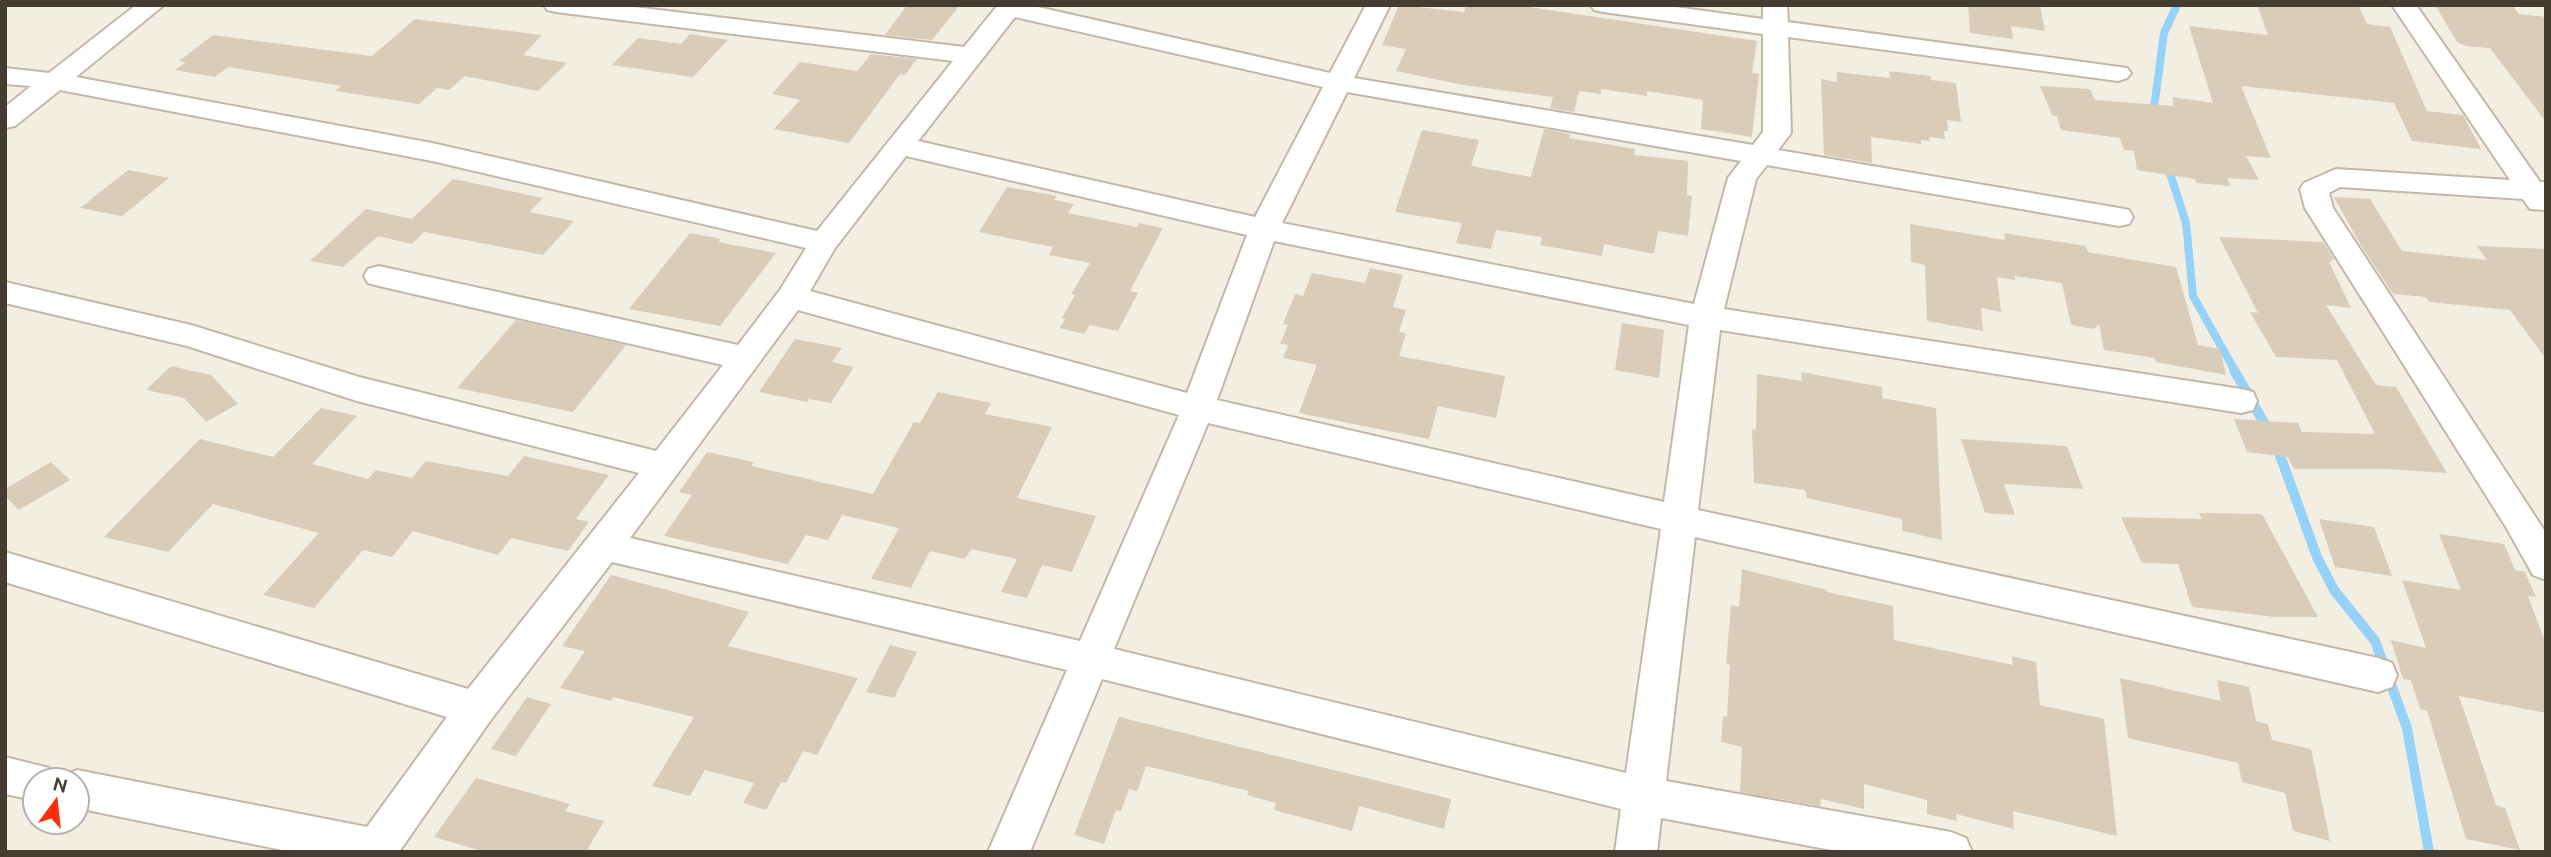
<svg xmlns="http://www.w3.org/2000/svg" width="2551" height="857" font-family="Ubuntu,sans-serif">
  <style>
    .lines { fill: none; stroke-linecap: round; stroke-linejoin: round }
    .stream-far1 { stroke: #96d2f8; stroke-width: 8 }
    .stream { stroke: #96d2f8; stroke-width: 10 }
    .building { fill: #d9ccb9 }
    .minor-casing { stroke: #c2b8a7; stroke-width: 4 }
    .minor { fill: #fff; fill-rule: evenodd }
  </style>
  <rect width="100%" height="100%" fill="#f3eee2"/>
  <g class="lines">
    <path class="stream-far1" d="M 2153,116 L 2164,33 L 2177,5
      M 2167,164 L 2186,223 L 2193,296 L 2235,371"/>
    <path class="stream" d="M 2234,370 L 2268,430
      M 2277,447 L 2317,557 L 2334,590 L 2375,641 L 2407,728 L 2429,852"/>
  </g>
  <path class="building" d="M 907,5 L 960,5 L 932,40 L 885,35 Z
    M 1399,5 L 1464,12 L 1466,5 L 1516,5 L 1757,41 L 1752,73 L 1759,74 L 1752,137 L 1701,129 L 1703,100 L 1647,91 L 1647,96 L 1601,89 L 1601,94 L 1579,91 L 1574,112 L 1550,108 L 1553,97 L 1463,85 L 1396,71 L 1406,49 L 1382,45 Z
    M 1968,5 L 2040,5 L 2045,31 L 2011,26 L 2013,39 L 1970,33 Z
    M 2257,5 L 2358,5 L 2367,24 L 2390,27 L 2427,111 L 2463,115 L 2481,149 L 2412,141 L 2394,103 L 2241,86 L 2271,158 L 2246,156 L 2259,180 L 2227,178 L 2231,186 L 2196,183 L 2195,179 L 2137,170 L 2134,151 L 2124,150 L 2120,138 L 2061,130 L 2057,116 L 2052,115 L 2040,86 L 2090,89 L 2095,100 L 2174,106 L 2172,97 L 2213,103 L 2189,26 L 2268,35 Z
    M 2435,5 L 2512,5 L 2519,14 L 2546,17 L 2546,122 L 2490,48 L 2465,46 L 2457,42 Z
    M 415,19 L 542,35 L 523,55 L 567,63 L 538,91 L 465,76 L 449,90 L 437,88 L 419,104 L 335,91 L 341,86 L 228,67 L 215,77 L 175,70 L 186,62 L 179,61 L 213,35 L 372,56 Z
    M 690,34 L 728,40 L 693,77 L 612,65 L 638,38 L 681,44 Z
    M 871,54 L 917,59 L 905,75 L 900,74 L 849,143 L 774,129 L 800,100 L 772,94 L 800,62 L 857,71 Z
    M 1889,71 L 1930,76 L 1931,80 L 1956,83 L 1961,122 L 1947,120 L 1948,131 L 1944,131 L 1945,139 L 1929,137 L 1930,141 L 1921,140 L 1921,144 L 1871,137 L 1872,163 L 1824,155 L 1821,79 L 1837,82 L 1837,72 L 1890,78 Z
    M 1544,129 L 1570,134 L 1569,138 L 1635,149 L 1634,155 L 1688,161 L 1687,195 L 1692,196 L 1688,236 L 1658,231 L 1654,254 L 1604,244 L 1602,256 L 1540,245 L 1542,237 L 1496,230 L 1491,249 L 1456,243 L 1462,223 L 1395,212 L 1422,130 L 1479,140 L 1471,166 L 1531,177 Z
    M 128,170 L 169,178 L 122,216 L 80,208 Z
    M 453,179 L 543,198 L 529,212 L 574,221 L 543,255 L 424,232 L 412,244 L 378,236 L 343,267 L 310,261 L 366,209 L 412,219 Z
    M 1007,187 L 1057,196 L 1054,200 L 1074,204 L 1068,213 L 1137,227 L 1139,223 L 1163,228 L 1130,291 L 1138,293 L 1118,331 L 1090,325 L 1084,334 L 1060,328 L 1065,319 L 1062,318 L 1075,295 L 1071,294 L 1090,263 L 1049,255 L 1053,247 L 979,232 Z
    M 2334,197 L 2370,199 L 2402,251 L 2487,260 L 2477,246 L 2546,249 L 2546,359 L 2510,310 L 2429,302 L 2426,297 L 2393,294 L 2360,244 Z
    M 1910,224 L 2005,240 L 2004,233 L 2086,246 L 2088,252 L 2176,267 L 2198,345 L 2220,349 L 2226,375 L 2156,362 L 2155,358 L 2104,350 L 2099,324 L 2094,329 L 2071,325 L 2062,283 L 2015,276 L 2015,280 L 1997,277 L 2001,312 L 1981,308 L 1983,331 L 1927,321 L 1925,265 L 1911,262 Z
    M 690,233 L 721,239 L 718,242 L 776,253 L 720,326 L 629,309 Z
    M 2219,237 L 2323,242 L 2334,259 L 2329,262 L 2351,308 L 2326,305 L 2376,385 L 2396,387 L 2447,473 L 2387,469 L 2294,469 L 2288,457 L 2247,452 L 2234,419 L 2298,423 L 2302,432 L 2375,434 L 2337,360 L 2276,357 L 2250,312 L 2258,313 Z
    M 1370,268 L 1403,275 L 1393,307 L 1406,310 L 1399,332 L 1406,333 L 1399,356 L 1505,376 L 1496,418 L 1438,406 L 1429,439 L 1299,413 L 1317,365 L 1283,358 L 1288,345 L 1280,344 L 1288,325 L 1283,324 L 1295,294 L 1303,296 L 1312,273 L 1365,283 Z
    M 516,320 L 626,345 L 573,412 L 457,388 Z
    M 1622,323 L 1664,330 L 1659,378 L 1615,370 Z
    M 795,339 L 842,348 L 832,362 L 854,367 L 831,403 L 809,399 L 807,402 L 759,392 Z
    M 171,366 L 211,375 L 238,404 L 206,422 L 184,398 L 146,390 Z
    M 1801,372 L 1882,387 L 1882,398 L 1936,408 L 1942,540 L 1902,531 L 1902,519 L 1807,498 L 1805,490 L 1754,483 L 1752,429 L 1756,430 L 1757,374 L 1802,381 Z
    M 938,392 L 991,403 L 985,414 L 1052,427 L 1017,498 L 1096,516 L 1072,572 L 1042,565 L 1027,598 L 1001,592 L 1017,559 L 971,549 L 965,559 L 930,551 L 911,588 L 871,579 L 899,528 L 842,515 L 828,540 L 806,535 L 788,564 L 664,536 L 692,495 L 679,492 L 707,452 L 754,462 L 751,466 L 873,494 L 914,422 L 920,423 Z
    M 321,408 L 357,416 L 312,464 L 368,479 L 376,470 L 412,478 L 426,461 L 508,476 L 524,456 L 609,475 L 576,519 L 589,522 L 568,551 L 511,538 L 498,555 L 413,531 L 392,557 L 363,550 L 314,608 L 263,595 L 319,533 L 213,504 L 168,552 L 104,537 L 200,439 L 273,457 Z
    M 1961,439 L 2067,446 L 2083,489 L 2004,484 L 2015,515 L 1985,513 Z
    M 51,462 L 70,480 L 19,510 L 5,496 L 5,489 Z
    M 2199,513 L 2262,514 L 2318,617 L 2275,617 L 2192,607 L 2178,564 L 2142,563 L 2121,517 L 2202,519 Z
    M 2319,519 L 2374,527 L 2392,576 L 2335,567 Z
    M 2439,534 L 2504,544 L 2515,570 L 2525,572 L 2536,597 L 2528,596 L 2546,644 L 2546,713 L 2459,696 L 2496,805 L 2505,808 L 2520,850 L 2466,839 L 2427,711 L 2420,709 L 2411,680 L 2403,679 L 2391,640 L 2426,648 L 2402,580 L 2461,590 Z
    M 1742,569 L 1827,590 L 1827,592 L 1893,606 L 1894,640 L 2013,665 L 2012,656 L 2036,662 L 2040,705 L 2104,719 L 2117,836 L 2013,811 L 2014,829 L 1956,814 L 1957,821 L 1927,814 L 1927,800 L 1864,784 L 1864,809 L 1821,799 L 1820,806 L 1740,792 L 1742,747 L 1721,742 L 1723,716 L 1727,717 L 1730,665 L 1726,664 L 1731,605 L 1739,607 Z
    M 611,575 L 749,612 L 728,646 L 858,678 L 817,755 L 803,751 L 786,783 L 781,782 L 766,810 L 743,803 L 754,783 L 705,770 L 690,796 L 652,786 L 694,717 L 613,697 L 611,701 L 560,688 L 585,651 L 562,646 Z
    M 890,645 L 917,652 L 894,698 L 866,692 Z
    M 2120,678 L 2221,701 L 2217,680 L 2249,687 L 2256,721 L 2268,724 L 2272,740 L 2311,749 L 2330,841 L 2293,831 L 2285,793 L 2242,782 L 2238,763 L 2128,738 Z
    M 527,697 L 551,704 L 516,756 L 491,749 Z
    M 1119,717 L 1451,799 L 1444,829 L 1359,806 L 1352,831 L 1274,810 L 1276,803 L 1247,795 L 1249,791 L 1146,766 L 1137,791 L 1129,789 L 1121,811 L 1116,810 L 1104,844 L 1074,835 Z
    M 476,778 L 570,804 L 565,811 L 604,821 L 586,852 L 485,852 L 434,837 Z"/>
  <g class="lines">
    <g class="minor-casing">
      <path id="minor" d="M 136,5 L 164,5 L 76,77 L 432,143 L 817,231 L 953,61 L 556,12 L 547,10 L 544,5 L 618,5 L 964,47 L 998,5 L 1029,5 L 1330,73 L 1366,5 L 1390,5 L 1354,78 L 1753,145 L 1763,132 L 1763,34 L 1603,12 L 1594,10 L 1591,5 L 1661,5 L 1763,19 L 1763,5 L 1787,5 L 1788,22 L 2127,68 L 2131,73 L 2127,78 L 2118,81 L 1788,37 L 1791,133 L 1778,150 L 2119,208 L 2129,210 L 2133,217 L 2129,224 L 2119,226 L 1767,165 L 1756,179 L 1724,309 L 2241,389 L 2253,392 L 2257,401 L 2253,410 L 2241,413 L 1720,330 L 1698,510 L 2378,658 L 2392,663 L 2397,675 L 2392,687 L 2378,692 L 1695,537 L 1666,781 L 1951,832 L 1966,838 L 1972,852 L 1842,852 L 1661,818 L 1657,852 L 1615,852 L 1621,809 L 1102,679 L 1030,852 L 988,852 L 1067,670 L 612,562 L 490,721 L 399,852 L 292,852 L 77,808 L 77,780 L 61,780 L 63,776 L 77,770 L 367,827 L 447,717 L 5,582 L 5,552 L 468,689 L 639,473 L 357,401 L 187,346 L 5,303 L 5,282 L 191,325 L 359,377 L 656,451 L 723,365 L 379,286 L 368,283 L 364,276 L 368,269 L 379,266 L 738,345 L 780,290 L 806,248 L 432,161 L 60,90 L 15,126 L 5,128 L 5,107 L 31,86 L 5,84 L 5,68 L 49,73 ZM 1015,17 L 1323,87 L 1255,217 L 918,141 ZM 1347,92 L 1741,161 L 1728,178 L 1694,304 L 1282,223 ZM 906,156 L 1247,235 L 1187,393 L 810,291 L 835,248 ZM 1274,241 L 1689,325 L 1664,502 L 1217,400 ZM 798,310 L 1179,415 L 1080,641 L 630,538 ZM 1208,423 L 1661,529 L 1626,773 L 1114,649 Z
        M 2392,5 L 2416,5 L 2540,182 L 2546,182 L 2546,210 L 2530,209 L 2523,199 L 2340,187 L 2329,193 L 2333,208 L 2546,533 L 2546,580 L 2533,575 L 2506,527 L 2305,208 L 2300,189 L 2304,183 L 2336,169 L 2510,180 Z
        M 5,757 L 49,768 L 55,780 L 35,780 L 35,800 L 5,794 Z"/>
    </g>
    <use href="#minor" class="minor"/>
  </g>
  <rect width="2551" height="857" fill="none" stroke="#453d32" stroke-width="14"/>
  <g transform="translate(56 801) rotate(15)"><circle r="33" fill="#ffffff" stroke="#b5b1ad" stroke-width="2"/>
  <path d="M0-5L12 26L0 18L-12 26Z" fill="#ff2d0d"/>
  <text y="-10" font-size="19" font-weight="bold" text-anchor="middle" fill="#453d32">N</text>
  </g>
</svg>
